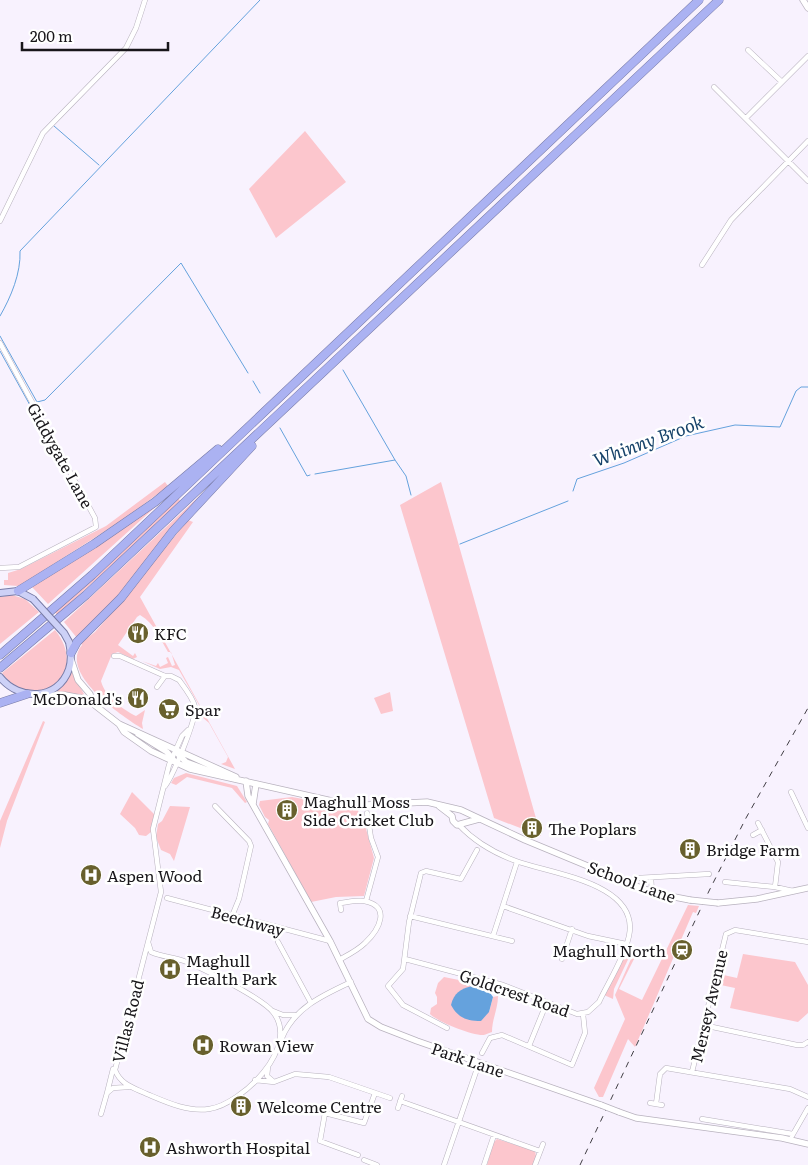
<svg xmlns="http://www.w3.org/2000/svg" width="808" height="1165" font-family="Literata,serif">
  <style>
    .green { fill: #fcc6cd }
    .water { fill: #65a2dd }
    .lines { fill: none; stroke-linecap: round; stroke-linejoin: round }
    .stream { stroke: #65a2dd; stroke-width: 1 }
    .street-casing { stroke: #b8b2be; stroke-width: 5.5 }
    .secondary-casing { stroke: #b8b2be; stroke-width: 7 }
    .primary-casing { stroke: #787ba6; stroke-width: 8 }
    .highway-casing { stroke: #787ba6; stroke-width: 9 }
    .street { stroke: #fff; stroke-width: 4.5 }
    .secondary { stroke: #fff; stroke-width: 5.5 }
    .primary { stroke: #cdd1f7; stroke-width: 6 }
    .highway { stroke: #abb2f2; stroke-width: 8 }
    .rail { stroke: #413e44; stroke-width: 1; stroke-dasharray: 6 6; stroke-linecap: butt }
    .secondary-bridge-casing { stroke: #b8b2be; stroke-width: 7; stroke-linecap: butt }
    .primary-bridge-casing { stroke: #787ba6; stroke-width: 8; stroke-linecap: butt }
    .secondary-bridge { stroke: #fff; stroke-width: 5.5 }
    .primary-bridge { stroke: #cdd1f7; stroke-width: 6 }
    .labels { text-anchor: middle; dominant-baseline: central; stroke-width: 5; stroke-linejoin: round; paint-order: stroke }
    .street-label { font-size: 16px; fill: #18161a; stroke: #fff }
    .poi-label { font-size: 16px; fill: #18161a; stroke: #fff; text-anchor: start }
    .water-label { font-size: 18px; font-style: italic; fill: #17436a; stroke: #fff }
  </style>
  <rect width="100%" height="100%" fill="#f8f2fe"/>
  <path class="green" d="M 305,131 L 346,182 L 276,238 L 249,189 Z
    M 165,482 L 168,486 L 127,517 L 27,581 L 18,586 L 4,585 L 4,580 L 8,580 L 8,573 L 21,569 L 106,526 Z
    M 441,482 L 541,836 L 494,818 L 400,505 Z
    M 208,488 L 114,602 L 77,638 L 64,622 Z
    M 172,492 L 48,604 L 32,587 Z
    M 178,498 L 181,502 L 57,615 L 55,612 Z
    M 188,520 L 193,522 L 140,597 L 235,769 L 221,764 L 226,762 L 228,757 L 209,723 L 202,717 L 203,712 L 179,670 L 171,667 L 160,669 L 142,661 L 156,666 L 158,663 L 160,667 L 168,663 L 166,658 L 168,657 L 172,666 L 175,665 L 171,652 L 168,652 C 159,637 155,624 140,615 L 137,617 L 118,645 L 133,656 L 135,653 L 137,657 L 133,659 L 118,652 L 112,654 L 101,681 C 105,697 122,709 136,716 L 145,710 L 142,723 L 143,729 C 123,717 58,673 82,645 L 81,643 L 95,632 L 117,607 Z
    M 12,595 L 25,599 L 39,612 L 0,644 L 0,597 Z
    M 55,630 C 91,674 36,717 2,673 Z
    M 72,672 L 84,694 L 82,697 L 71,693 L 56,692 L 65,683 Z
    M 390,692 L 393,711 L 381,714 L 374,698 Z
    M 43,721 L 45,722 L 7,821 L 0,848 L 0,821 Z
    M 186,773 L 237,786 L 247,802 L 245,803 L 232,788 L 187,777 L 176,785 L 171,783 L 174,778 Z
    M 132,792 L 155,815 L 151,832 L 146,836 L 139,835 L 135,828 L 120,814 Z
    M 292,797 L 358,809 L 359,818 L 363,818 L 374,858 L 364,896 L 336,897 L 311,902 L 268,824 L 269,820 L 265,817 L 259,805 L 260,801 Z
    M 170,806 L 190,807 L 174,861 L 170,854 L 161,850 L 156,837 L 158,824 L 162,821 Z
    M 688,905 L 699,906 L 696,913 L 693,912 L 635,1047 L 628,1039 L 603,1097 L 599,1097 L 594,1088 L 625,1019 L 615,995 L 635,950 L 638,951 L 619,989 L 642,1000 Z
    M 633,949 L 614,989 L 613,999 L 604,995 L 625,952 Z
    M 743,954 L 795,962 L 808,985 L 808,1013 L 798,1022 L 730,1008 L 735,988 L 716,984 L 719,974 L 737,978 Z
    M 444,977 L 484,985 L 488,990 L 472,986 L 489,1012 L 493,997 L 498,996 C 498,1009 492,1019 492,1032 C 491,1032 485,1035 484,1035 C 473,1036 438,1022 430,1014 L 431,1008 L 437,1004 L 437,997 L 435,993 L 438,983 Z
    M 497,1139 L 535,1151 L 536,1156 L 534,1165 L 487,1165 L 493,1143 Z"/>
  <path class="water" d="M 472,986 L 488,990 L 493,997 L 489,1012 L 481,1021 C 467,1021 458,1018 451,1005 C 454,993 460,989 472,986 Z"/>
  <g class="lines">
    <path class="stream" d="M 54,126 L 99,165
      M 0,316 C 11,297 21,273 20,251 L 260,0
      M 0,336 L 37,402 L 45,400 L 181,263 L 248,373
      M 0,351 L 52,445
      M 253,381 L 260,393
      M 280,428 L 307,476 L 310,475
      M 395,460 L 406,476 L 411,495
      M 315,474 L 395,460 L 343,370
      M 573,491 L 577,479 L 624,463 L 686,436 L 735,425 L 780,427 L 796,391 L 801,387 L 808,387
      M 460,544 L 568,501"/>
    <g class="street-casing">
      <path id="street" d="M 748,50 L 782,82
        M 714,87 L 808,181
        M 746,118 L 808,56
        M 0,221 L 43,133 L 126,48 L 136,28 L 145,0
        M 702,265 L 731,220 L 808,141
        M 0,343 L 95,518 L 96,527 L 19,567 L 0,568
        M 114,656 L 120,656 L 165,676 L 171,676 L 179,680 C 185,688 193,698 195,707 C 197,718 173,776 165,786
        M 157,687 L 165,676
        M 791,792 L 808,828
        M 215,806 L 249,841 L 251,846 L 239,899 L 232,916
        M 758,823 L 778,862 L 775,887
        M 753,835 L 762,830
        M 651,878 L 652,892
        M 627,882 L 638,878 L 709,874
        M 725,882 L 775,887 L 793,891
        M 167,898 L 330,941
        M 366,901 L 378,857 L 371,838 L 367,813
        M 503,906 L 588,936 L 626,944
        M 410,916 L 512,941
        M 493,936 L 517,862
        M 148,942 L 151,952 C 162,957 173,957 184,961 C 202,968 262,998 273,1012 C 301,1047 242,1104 209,1109 C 187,1112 166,1102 147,1094 C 134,1088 121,1085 115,1070 L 161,892 L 153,829 L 169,765 L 182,736 L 188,730
        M 278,942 L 311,1003
        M 405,959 L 503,985 L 577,1014 L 588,1012 L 599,1002 C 609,981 624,958 629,936 C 640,883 551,874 516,861 C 494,853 475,842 459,825
        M 562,959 L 572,929
        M 339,960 C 348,955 358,950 365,943 C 379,930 392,906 364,901 C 357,900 348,902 340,903 L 341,910
        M 273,1011 L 283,1015 L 295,1015
        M 703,1025 L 797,1045 L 803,1045 L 808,1042
        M 447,1028 L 403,1005 L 388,986 L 403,969 L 409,922 L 421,873 L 426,871 L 461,879 L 477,850
        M 282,1038 C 294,1008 323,995 351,982
        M 529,1046 L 547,1002
        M 482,1053 L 490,1038 L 502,1035 L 572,1065 L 585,1033 L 583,1014
        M 113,1069 L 107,1093 L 113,1088 L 128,1087
        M 692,1072 L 726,934 L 735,930 L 808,942
        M 255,1080 L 274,1082 L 267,1076 L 268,1067
        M 274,1082 L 295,1074 L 329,1077 L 390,1098
        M 400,1101 L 540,1151
        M 650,1103 L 662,1105
        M 656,1104 L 660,1074 L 666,1068 L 790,1089 L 808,1097
        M 398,1108 L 402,1096
        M 101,1114 L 107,1093
        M 702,1119 L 793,1134
        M 792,1136 L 808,1108
        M 358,1155 L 320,1141 L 325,1113 L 364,1123 L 375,1093
        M 364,1160 L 377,1165
        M 444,1165 L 479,1063
        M 484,1165 L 494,1135
        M 535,1165 L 543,1144"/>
    </g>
    <g class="secondary-casing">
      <path id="secondary" d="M 803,0 L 808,8
        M 71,659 L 78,680 L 90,694 L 92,703
        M 43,695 L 65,695 L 81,698 L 92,703 L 119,724 L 236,777
        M 119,724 L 124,732 L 151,751 L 190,769 L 341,803 L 366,805 L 427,802 L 461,810 L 525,840 L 636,886 L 659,894 L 690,900
        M 138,734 L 167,752 L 176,763
        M 178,754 L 186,762 L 218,774
        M 246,781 L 248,796 L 330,941 L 368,1019 L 381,1027 L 417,1041 L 601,1105
        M 253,804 L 256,784
        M 439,806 L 452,816 L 453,821 L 457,825 L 479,819
        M 718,903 L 757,899 L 808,888
        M 619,1112 L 636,1118 L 782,1138 L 808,1144"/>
    </g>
    <g class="primary-casing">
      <path id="primary" d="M 0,593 L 18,591 L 33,599
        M 0,677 C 19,701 58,701 69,669 C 72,660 71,651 69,642"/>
    </g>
    <g class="highway-casing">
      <path id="highway" d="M 18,591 L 94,544 L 155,502 L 218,449
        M 71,653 L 77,642 L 121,598 L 173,531 L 252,446
        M 0,655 L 92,575 L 699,0
        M 0,668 L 86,595 L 719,0
        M 0,703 L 27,694"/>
    </g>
    <use href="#street" class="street"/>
    <use href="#secondary" class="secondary"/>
    <use href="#primary" class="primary"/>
    <use href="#highway" class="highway"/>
    <path class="rail" d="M 580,1165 L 709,891 L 746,818 L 808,708"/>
    <g class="secondary-bridge-casing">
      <path id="secondary-bridge" d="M 690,900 L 718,903
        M 601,1105 L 619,1112"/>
    </g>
    <g class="primary-bridge-casing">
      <path id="primary-bridge" d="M 33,599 L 64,633 L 69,642"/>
    </g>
    <use href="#secondary-bridge" class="secondary-bridge"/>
    <use href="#primary-bridge" class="primary-bridge"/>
  </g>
  <defs>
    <g id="restaurant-disc" transform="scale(1.125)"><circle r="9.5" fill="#68602d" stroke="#fff"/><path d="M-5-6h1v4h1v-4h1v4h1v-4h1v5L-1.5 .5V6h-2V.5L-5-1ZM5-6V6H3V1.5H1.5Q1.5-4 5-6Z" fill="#fff"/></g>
    <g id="supermarket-disc" transform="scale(1.125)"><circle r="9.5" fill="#68602d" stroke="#fff"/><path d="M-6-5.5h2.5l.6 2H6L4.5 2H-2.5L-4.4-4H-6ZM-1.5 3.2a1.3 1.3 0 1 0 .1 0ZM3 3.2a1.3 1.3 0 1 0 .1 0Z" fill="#fff"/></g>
    <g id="building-disc" transform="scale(1.125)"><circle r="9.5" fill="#68602d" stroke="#fff"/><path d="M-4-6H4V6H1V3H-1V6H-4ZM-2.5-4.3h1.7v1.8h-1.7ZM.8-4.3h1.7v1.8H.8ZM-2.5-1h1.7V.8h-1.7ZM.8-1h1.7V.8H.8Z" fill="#fff"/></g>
    <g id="hospital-disc" transform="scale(1.125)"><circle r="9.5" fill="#68602d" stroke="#fff"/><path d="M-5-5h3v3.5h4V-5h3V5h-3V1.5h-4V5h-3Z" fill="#fff"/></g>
    <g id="station-disc" transform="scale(1.125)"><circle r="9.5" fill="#68602d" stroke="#fff"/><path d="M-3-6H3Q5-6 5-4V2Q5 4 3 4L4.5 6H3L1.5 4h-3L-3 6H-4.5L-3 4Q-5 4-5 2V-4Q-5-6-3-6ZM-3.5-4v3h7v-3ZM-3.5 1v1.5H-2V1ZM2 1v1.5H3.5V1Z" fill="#fff"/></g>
  </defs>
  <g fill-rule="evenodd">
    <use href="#restaurant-disc" x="138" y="633"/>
    <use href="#restaurant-disc" x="138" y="698"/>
    <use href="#supermarket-disc" x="169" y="709"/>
    <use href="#building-disc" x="287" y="810"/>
    <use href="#building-disc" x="532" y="828"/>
    <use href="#building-disc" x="690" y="849"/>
    <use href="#hospital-disc" x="91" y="875"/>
    <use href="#station-disc" x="682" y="950"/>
    <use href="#hospital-disc" x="170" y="969"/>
    <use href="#hospital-disc" x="203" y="1045"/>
    <use href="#building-disc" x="241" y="1106"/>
    <use href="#hospital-disc" x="150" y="1147"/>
  </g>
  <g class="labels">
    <g class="street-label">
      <text transform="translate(61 455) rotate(61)">Giddygate Lane</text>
      <text transform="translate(632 881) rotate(20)">School Lane</text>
      <text transform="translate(248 920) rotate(15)">Beechway</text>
      <text transform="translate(515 992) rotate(19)">Goldcrest Road</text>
      <text transform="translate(708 1006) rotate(-77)">Mersey Avenue</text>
      <text transform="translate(127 1021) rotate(-76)">Villas Road</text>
      <text transform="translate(468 1059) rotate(19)">Park Lane</text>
    </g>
    <g class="poi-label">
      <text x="154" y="633">KFC</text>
      <text x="122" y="698" text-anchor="end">McDonald's</text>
      <text x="185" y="709">Spar</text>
      <text x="303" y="801">Maghull Moss<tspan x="303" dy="18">Side Cricket Club</tspan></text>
      <text x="548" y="828">The Poplars</text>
      <text x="706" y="849">Bridge Farm</text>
      <text x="107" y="875">Aspen Wood</text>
      <text x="666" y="950" text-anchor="end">Maghull North</text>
      <text x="186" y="960">Maghull<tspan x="186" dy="18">Health Park</tspan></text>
      <text x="219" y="1045">Rowan View</text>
      <text x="257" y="1106">Welcome Centre</text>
      <text x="166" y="1147">Ashworth Hospital</text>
    </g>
    <g class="water-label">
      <text transform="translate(648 440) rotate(-20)">Whinny Brook</text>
    </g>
  </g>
  <path d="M22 42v8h146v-8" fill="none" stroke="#18161a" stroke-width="2.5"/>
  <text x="30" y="42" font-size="15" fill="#18161a" stroke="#ffffff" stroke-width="4" paint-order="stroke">200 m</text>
</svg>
